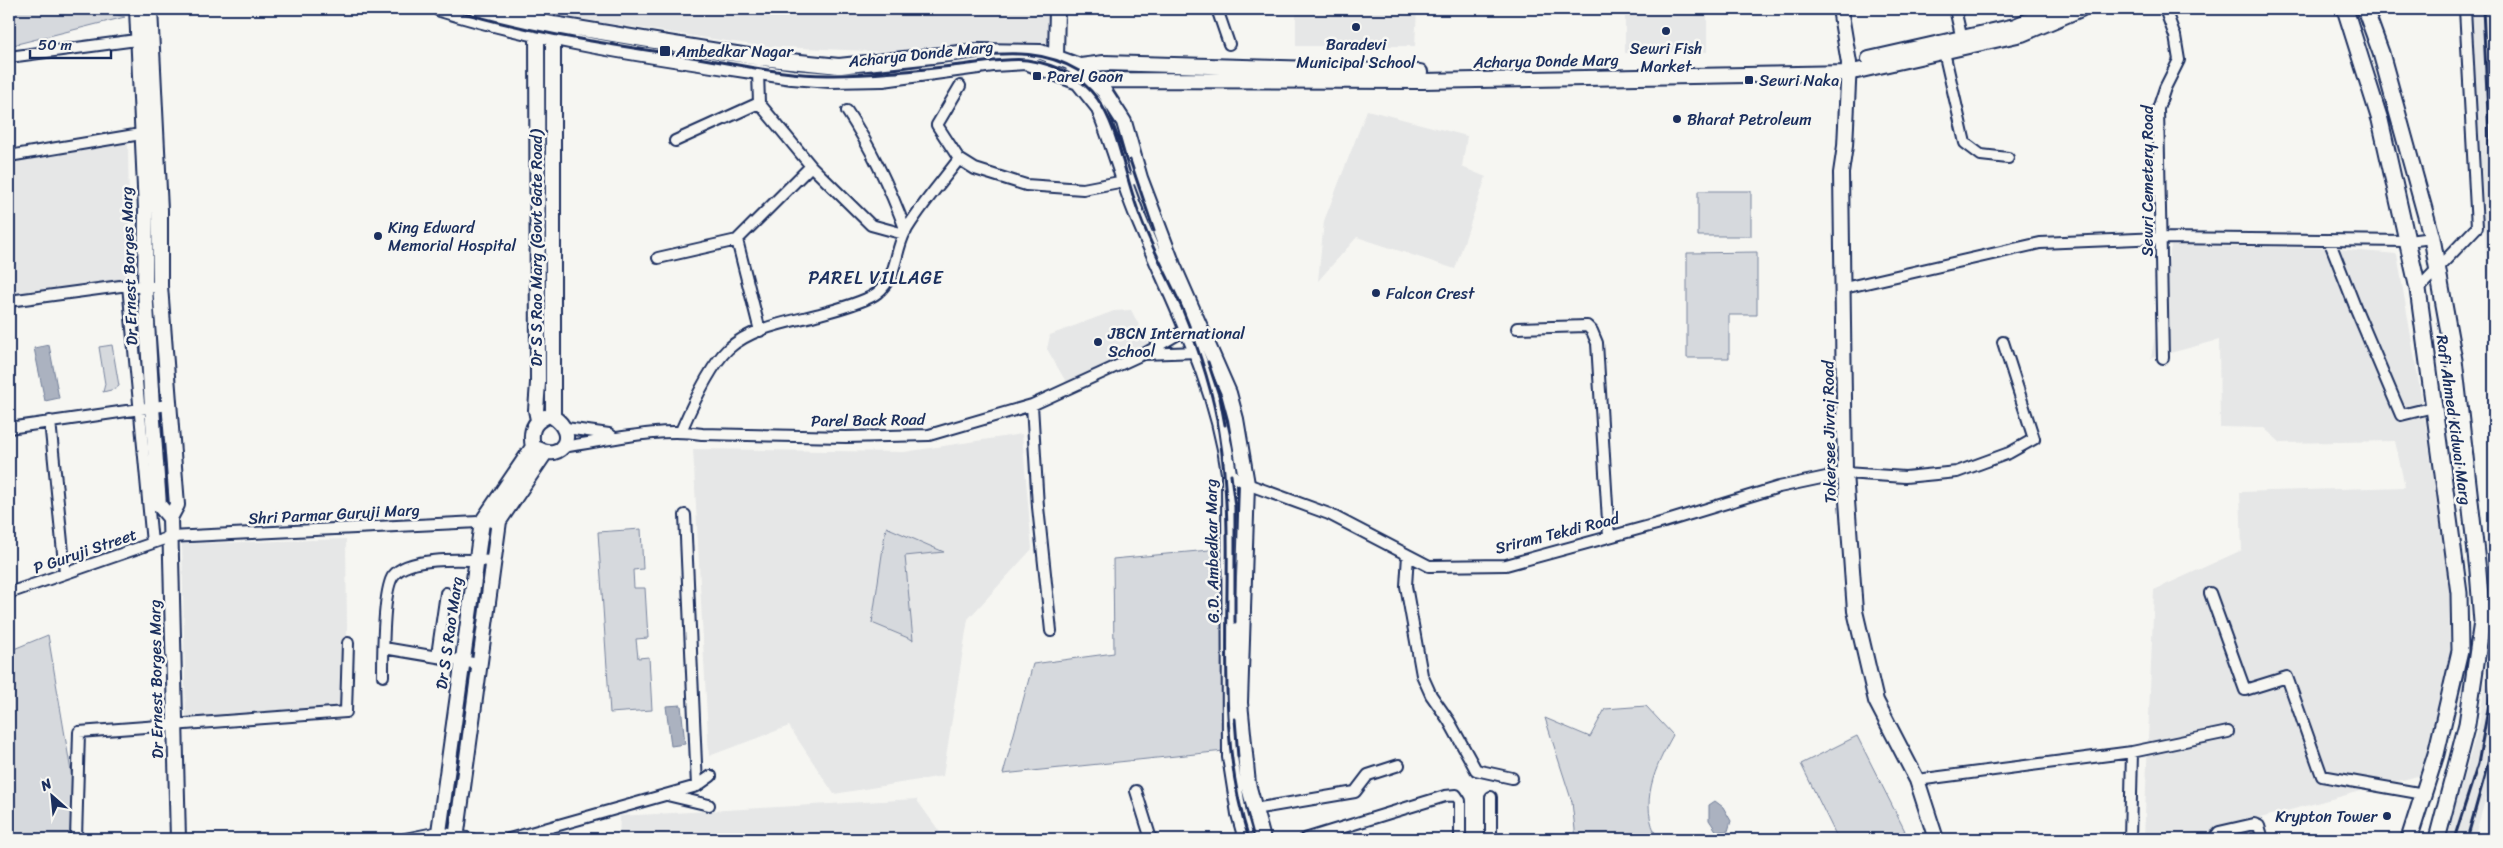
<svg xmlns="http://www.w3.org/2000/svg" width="2503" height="848" font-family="Sriracha,sans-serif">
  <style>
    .built { fill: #e6e7e7 }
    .green { fill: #d6d9dd; stroke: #78849e }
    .water { fill: #abb2c0; stroke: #717e99 }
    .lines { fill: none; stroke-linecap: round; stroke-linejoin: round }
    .street-casing { stroke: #1b2f5e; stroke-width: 14 }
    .secondary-casing { stroke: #1b2f5e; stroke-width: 18 }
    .primary-casing { stroke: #1b2f5e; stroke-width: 19 }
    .street { stroke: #f6f6f2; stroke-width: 10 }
    .secondary { stroke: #f6f6f2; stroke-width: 14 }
    .primary { stroke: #f6f6f2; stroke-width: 15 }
    .rail { stroke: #1b2f5e; stroke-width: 3 }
    .poi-dot { fill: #1b2f5e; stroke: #f6f6f2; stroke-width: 2 }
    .labels { text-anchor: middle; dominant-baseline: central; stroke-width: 5; stroke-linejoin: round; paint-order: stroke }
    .poi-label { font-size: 16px; fill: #1b2f5e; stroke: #f6f6f2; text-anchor: start }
    .street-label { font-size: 16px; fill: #1b2f5e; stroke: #f6f6f2 }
    .neighbourhood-label { font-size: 18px; letter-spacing: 1px; fill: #1b2f5e; stroke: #f6f6f2 }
  </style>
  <rect width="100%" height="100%" fill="#f6f6f2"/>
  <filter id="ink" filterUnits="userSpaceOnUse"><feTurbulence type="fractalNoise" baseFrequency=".02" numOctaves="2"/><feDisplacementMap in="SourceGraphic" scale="10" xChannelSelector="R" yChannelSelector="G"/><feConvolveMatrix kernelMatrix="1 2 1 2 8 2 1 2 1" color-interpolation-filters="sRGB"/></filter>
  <g filter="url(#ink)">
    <path class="built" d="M 522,9 L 1050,9 L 1057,60 L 760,46 L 565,17 Z
      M 1296,9 L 1417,9 L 1415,46 L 1296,46 Z
      M 2469,9 L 2494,9 L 2494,446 L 2483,189 Z
      M 1707,10 L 1707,52 L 1625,53 L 1625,11 Z
      M 1367,110 L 1467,136 L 1462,167 L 1486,177 L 1455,269 L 1357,237 L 1318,281 L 1324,221 Z
      M 128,143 L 130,279 L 9,295 L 9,163 Z
      M 2171,246 L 2326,248 L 2397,254 L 2425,419 L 2451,600 L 2450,668 L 2425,774 L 2201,834 L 2201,839 L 2144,839 L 2154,590 L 2242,550 L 2240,492 L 2405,487 L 2395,441 L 2281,443 L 2264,428 L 2220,427 L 2219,340 L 2151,358 Z
      M 1131,310 L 1153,352 L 1069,387 L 1047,349 L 1050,335 L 1114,311 Z
      M 1022,434 L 1032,549 L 968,619 L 943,776 L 834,794 L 789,726 L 709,756 L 693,449 L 904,452 Z
      M 346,539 L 348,715 L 186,730 L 182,544 Z
      M 2494,611 L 2494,770 L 2474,839 L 2446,839 L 2480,721 Z
      M 916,799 L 945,839 L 619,839 L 620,816 Z"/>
    <path class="green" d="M 9,9 L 97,9 L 125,17 L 9,46 Z
      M 1698,191 L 1751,191 L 1751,236 L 1698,236 Z
      M 1757,252 L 1757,315 L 1729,315 L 1729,358 L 1687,358 L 1687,253 Z
      M 112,345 L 119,386 L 115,389 L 103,392 L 105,384 L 99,347 Z
      M 886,527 L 944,552 L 905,556 L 913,640 L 872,623 Z
      M 641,529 L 643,569 L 633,570 L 634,588 L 645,588 L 648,638 L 636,639 L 638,658 L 649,657 L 652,710 L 610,713 L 598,532 Z
      M 1220,549 L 1224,751 L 1003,774 L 1033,664 L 1114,653 L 1113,559 Z
      M 48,635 L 81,831 L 60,839 L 9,839 L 9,651 Z
      M 1646,706 L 1673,735 C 1655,767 1638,804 1658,839 L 1576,839 L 1572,802 L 1545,718 L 1590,737 L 1605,709 Z
      M 1857,736 L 1905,831 L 1889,839 L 1838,839 L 1801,764 Z"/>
    <path class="water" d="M 49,345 L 59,398 L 45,401 L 34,348 Z
      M 681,705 L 685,744 L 671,746 L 666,706 Z
      M 1715,801 L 1723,807 L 1731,821 L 1728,831 L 1717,832 L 1709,820 L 1709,805 Z"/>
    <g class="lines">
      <g class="street-casing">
        <path id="street" d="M 1217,9 L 1229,44
          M 1955,9 L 1963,44
          M 1944,52 L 1965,143 L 1981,155 L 2008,158
          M 9,57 L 144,39
          M 758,72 L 759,103 L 811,166 L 871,225 L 904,234
          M 960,86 L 937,125 L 959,159 L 975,169 L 1026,185 L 1083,189 L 1140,178
          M 847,111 C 872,149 890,188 906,231
          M 675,141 L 759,103
          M 9,156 L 141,134
          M 2329,240 L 2356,309 L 2401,415 L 2434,407
          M 658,258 L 737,240
          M 128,285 L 152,543
          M 1844,288 L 2040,243 L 2161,238 L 2408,241 L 2432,238
          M 2418,289 L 2477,227 L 2465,9
          M 9,301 L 128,285 L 145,288 L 160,286
          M 1517,328 L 1587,326 L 1592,331 L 1597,343 L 1609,537
          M 760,331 L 737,240 L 811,166
          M 1144,354 L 1192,326
          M 2163,358 L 2158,109 L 2165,88 L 2179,60 L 2175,36 L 2165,9
          M 1032,405 L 1038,507 L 1051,631
          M 50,421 L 65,573
          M 9,428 L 168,405
          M 566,428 L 609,434 L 614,438
          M 681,431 C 691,408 710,366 728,349 C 752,327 790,322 820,314 C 834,310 866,302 877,293 C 898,276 894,253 905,232 C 920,206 941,183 959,159
          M 562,447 C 607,441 656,427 702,434 L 846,437 L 929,435 L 1032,405 L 1143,354 L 1198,352
          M 1229,473 L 1247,484 L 1329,514 L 1429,566 L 1506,565 L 1664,522 L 1779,487 L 1845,473 L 1905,477 L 1957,472 L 2009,453 L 2034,439 L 2003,342
          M 685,515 L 697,786
          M 1408,555 L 1406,586 L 1422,675 L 1431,695 L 1449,721 L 1476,770 L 1512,778
          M 9,593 L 170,537 L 499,521
          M 2210,593 L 2245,690 L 2287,677 L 2322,776 L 2424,794
          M 384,648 L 479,664
          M 437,655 L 446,593
          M 383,676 C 383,656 383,590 393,576 C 408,555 470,560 494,561
          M 1917,780 L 2132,752 L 2228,732
          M 1136,791 L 1151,839
          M 667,795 L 709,805
          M 1491,797 L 1491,839
          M 1254,809 L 1355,792 L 1368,775 L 1399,765
          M 76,839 L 79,732 L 346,712 L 348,643
          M 405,839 L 439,832 L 472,839
          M 509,839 L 697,786 L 711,776
          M 1305,839 L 1445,796 L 1456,795 L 1460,801 L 1460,839
          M 2130,839 L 2132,752
          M 2214,839 L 2219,832 L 2254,824 L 2259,826 L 2263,839"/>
      </g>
      <g class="secondary-casing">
        <path id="secondary" d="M 137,9 L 146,210 L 145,288 L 152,407 L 159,505 L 170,518
          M 150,9 L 160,210 L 160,286 L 177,505 L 170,518 L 178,839
          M 440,9 C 554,44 674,59 792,77 L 830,80 L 883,79 L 993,64 L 1026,62 L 1078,82 L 1098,107 C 1113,142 1122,179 1137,215 C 1173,302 1216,378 1229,473 L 1230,757 L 1239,814 L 1246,839
          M 486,9 L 553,24 L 649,40 L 761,58 L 839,66 L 978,51 L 1041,52 L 1077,65 L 1104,91 L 1124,122 L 1140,178 L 1173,265 L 1229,393 L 1236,419 L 1247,484 L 1240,703 L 1248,784 L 1263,839
          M 1840,9 L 1849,63 L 1845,146 L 1841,173 L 1845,473 L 1855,611 L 1876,701 L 1917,780 L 1936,839
          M 537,26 L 538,383 L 536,410 L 538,420
          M 553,30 L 553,417
          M 1869,59 L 2015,26 L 2056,9
          M 1053,62 L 1056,56 L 1057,9
          M 1073,67 L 1104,63 L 1420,72
          M 1089,80 L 1422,81 L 1848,73 L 2022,34 L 2081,9
          M 533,447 C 530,433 532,423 545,417
          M 538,449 C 562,462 579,434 553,417
          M 438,839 L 482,522 L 533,447
          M 456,839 L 499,521 L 545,453"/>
      </g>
      <g class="primary-casing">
        <path id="primary" d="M 2345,9 L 2380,120 L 2418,289 L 2459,593 L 2460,651 L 2436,754 L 2409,839
          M 2365,9 L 2381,53 L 2432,238 L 2454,360 L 2478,571 L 2482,622 L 2467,724 L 2437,839"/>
      </g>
      <use href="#street" class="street"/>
      <use href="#secondary" class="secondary"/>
      <use href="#primary" class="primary"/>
      <path class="rail" d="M 451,9 C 531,34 615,45 698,58 C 742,65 788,76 833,75 C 879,75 924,69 969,64 C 988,62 1009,58 1027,60 C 1119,74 1113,146 1140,216 C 1152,248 1168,277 1182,308 C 1198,347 1213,390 1219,432 C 1241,567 1207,708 1249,839
        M 2483,9 L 2494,242
        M 2492,9 L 2494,48
        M 975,56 C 1012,52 1046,51 1079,71
        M 1130,160 L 1154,231
        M 1208,362 L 1220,398 L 1225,425
        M 1231,475 L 1235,507 L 1235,622
        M 1235,719 L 1238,757
        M 2454,839 L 2478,764 L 2494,677
        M 2467,839 L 2494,742"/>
    </g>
  </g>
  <g class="poi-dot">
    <circle cx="1356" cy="27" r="5"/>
    <circle cx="1666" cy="31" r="5"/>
    <rect x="659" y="45" width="12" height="12" rx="2.5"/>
    <rect x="1032" y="71" width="10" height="10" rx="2.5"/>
    <rect x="1744" y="75" width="10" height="10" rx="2.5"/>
    <circle cx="1677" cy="119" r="5"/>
    <circle cx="378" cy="236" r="5"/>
    <circle cx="1376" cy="293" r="5"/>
    <circle cx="1098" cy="342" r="5"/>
    <circle cx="2387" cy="816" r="5"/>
  </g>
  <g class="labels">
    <g class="poi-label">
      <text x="1356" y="44" text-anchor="middle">Baradevi<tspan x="1356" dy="18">Municipal School</tspan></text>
      <text x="1666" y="48" text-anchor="middle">Sewri Fish<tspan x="1666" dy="18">Market</tspan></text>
      <text x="676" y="51">Ambedkar Nagar</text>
      <text x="1047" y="76">Parel Gaon</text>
      <text x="1759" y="80">Sewri Naka</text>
      <text x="1687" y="119">Bharat Petroleum</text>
      <text x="388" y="227">King Edward<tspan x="388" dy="18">Memorial Hospital</tspan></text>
      <text x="1386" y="293">Falcon Crest</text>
      <text x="1108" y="333">JBCN International<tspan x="1108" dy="18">School</tspan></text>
      <text x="2377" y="816" text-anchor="end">Krypton Tower</text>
    </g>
    <g class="street-label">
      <text transform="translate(921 54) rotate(-6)">Acharya Donde Marg</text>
      <text transform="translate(1546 61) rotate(-1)">Acharya Donde Marg</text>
      <text transform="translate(2147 181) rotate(-90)">Sewri Cemetery Road</text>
      <text transform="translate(536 248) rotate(-90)">Dr S S Rao Marg (Govt Gate Road)</text>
      <text transform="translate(129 266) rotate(-92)">Dr Ernest Borges Marg</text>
      <text transform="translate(868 420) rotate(-1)">Parel Back Road</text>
      <text transform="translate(2454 420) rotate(82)">Rafi Ahmed Kidwai Marg</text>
      <text transform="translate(1829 432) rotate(-91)">Tokersee Jivraj Road</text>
      <text transform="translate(334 514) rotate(-3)">Shri Parmar Guruji Marg</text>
      <text transform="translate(1557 533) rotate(-14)">Sriram Tekdi Road</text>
      <text transform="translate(85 551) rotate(-19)">P Guruji Street</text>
      <text transform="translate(1212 551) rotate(-91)">G.D. Ambedkar Marg</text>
      <text transform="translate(449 633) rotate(-82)">Dr S S Rao Marg</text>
      <text transform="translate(156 679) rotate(-91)">Dr Ernest Borges Marg</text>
    </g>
    <g class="neighbourhood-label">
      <text x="876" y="278">PAREL VILLAGE</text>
    </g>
  </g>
  <rect width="2503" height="848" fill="none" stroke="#f6f6f2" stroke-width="30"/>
  <rect x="15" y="15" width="2473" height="818" fill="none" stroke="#1b2f5e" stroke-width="2" filter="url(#ink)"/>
  <g transform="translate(52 796) rotate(333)" stroke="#f6f6f2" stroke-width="4" paint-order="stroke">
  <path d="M0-4L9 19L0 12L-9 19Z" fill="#1b2f5e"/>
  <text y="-8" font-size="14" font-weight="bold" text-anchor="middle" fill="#1b2f5e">N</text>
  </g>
  <path d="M30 50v8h81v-8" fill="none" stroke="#1b2f5e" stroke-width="2.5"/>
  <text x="38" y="50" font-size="15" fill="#1b2f5e" stroke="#f6f6f2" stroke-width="4" paint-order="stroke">50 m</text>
</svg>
